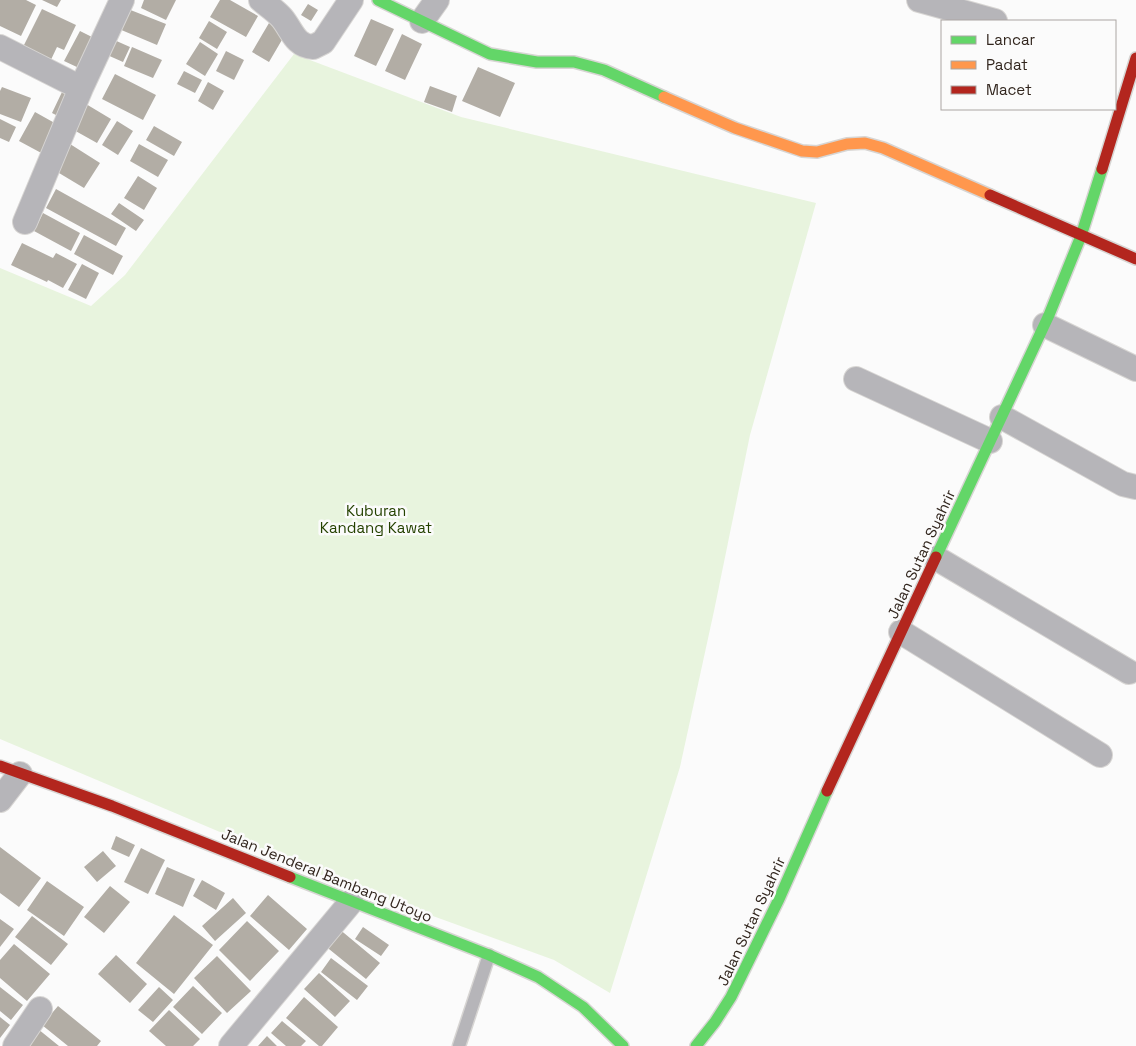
<svg xmlns="http://www.w3.org/2000/svg" width="1136" height="1046" font-family="'Space Grotesk',sans-serif">
  <style>
    .green { fill: #e8f4de }
    .building { fill: #b2ada5 }
    .lines { fill: none; stroke-linecap: round; stroke-linejoin: round }
    .lane-casing { stroke: #d7d5d3; stroke-width: 15 }
    .street-casing { stroke: #d7d5d3; stroke-width: 26 }
    .fast-casing { stroke: #d7d5d3; stroke-width: 14 }
    .slow-casing { stroke: #d7d5d3; stroke-width: 14 }
    .jam-casing { stroke: #d7d5d3; stroke-width: 14 }
    .lane { stroke: #b6b5b9; stroke-width: 12 }
    .street { stroke: #b6b5b9; stroke-width: 24 }
    .fast { stroke: #63d668; stroke-width: 11 }
    .slow { stroke: #ff974d; stroke-width: 11 }
    .jam { stroke: #b3261e; stroke-width: 11 }
    .labels { text-anchor: middle; dominant-baseline: central; stroke-width: 5; stroke-linejoin: round; paint-order: stroke }
    .park-label { font-size: 15px; fill: #254200; stroke: #fbfbfb }
    .street-label { font-size: 15px; fill: #32261e; stroke: #fbfbfb }
  </style>
  <rect width="100%" height="100%" fill="#fbfbfb"/>
  <path class="green" d="M 294,54 L 461,117 L 816,203 L 750,435 L 714,611 L 680,767 L 610,993 L 554,960 L 331,879 L 0,739 L 0,268 L 91,306 L 125,275 Z"/>
  <path class="building" d="M 0,0 L 26,0 L 36,5 L 21,36 L 0,26 Z
    M 42,0 L 61,0 L 57,7 Z
    M 144,0 L 176,0 L 166,20 L 141,8 Z
    M 220,0 L 230,0 L 258,16 L 246,37 L 210,17 Z
    M 308,4 L 318,10 L 311,21 L 301,15 Z
    M 42,9 L 76,25 L 64,50 L 57,47 L 48,66 L 20,53 Z
    M 128,9 L 166,24 L 157,45 L 119,29 Z
    M 371,19 L 394,29 L 376,66 L 354,56 Z
    M 209,21 L 227,32 L 217,49 L 199,38 Z
    M 269,23 L 286,33 L 269,62 L 252,52 Z
    M 80,31 L 94,38 L 79,68 L 64,61 Z
    M 402,34 L 422,44 L 405,80 L 385,71 Z
    M 112,39 L 130,47 L 123,62 L 105,54 Z
    M 200,42 L 218,54 L 205,76 L 186,64 Z
    M 132,47 L 162,60 L 153,78 L 124,66 Z
    M 226,51 L 244,60 L 234,80 L 216,71 Z
    M 478,67 L 515,83 L 500,117 L 462,101 Z
    M 184,71 L 202,80 L 195,93 L 177,84 Z
    M 115,74 L 156,95 L 143,120 L 102,99 Z
    M 208,82 L 224,91 L 213,110 L 198,101 Z
    M 430,86 L 457,96 L 452,112 L 424,102 Z
    M 2,87 L 31,98 L 21,122 L 0,114 L 0,91 Z
    M 62,92 L 72,96 L 62,118 L 52,113 Z
    M 86,104 L 111,119 L 97,143 L 72,129 Z
    M 35,112 L 60,126 L 45,155 L 19,141 Z
    M 0,119 L 16,127 L 9,142 L 0,138 Z
    M 117,121 L 133,131 L 118,155 L 102,145 Z
    M 154,126 L 182,142 L 174,156 L 146,140 Z
    M 70,144 L 100,163 L 84,188 L 54,170 Z
    M 139,144 L 168,160 L 158,177 L 130,161 Z
    M 138,176 L 157,188 L 144,210 L 124,198 Z
    M 56,189 L 126,228 L 116,246 L 46,208 Z
    M 119,203 L 144,220 L 136,231 L 111,214 Z
    M 43,213 L 80,233 L 71,251 L 34,231 Z
    M 84,235 L 123,256 L 113,275 L 74,254 Z
    M 22,243 L 53,258 L 56,253 L 77,264 L 63,288 L 48,280 L 47,282 L 11,265 Z
    M 82,264 L 99,273 L 86,299 L 68,290 Z
    M 116,836 L 135,845 L 129,857 L 111,849 Z
    M 0,847 L 41,878 L 19,907 L 0,893 Z
    M 141,848 L 165,860 L 148,894 L 124,882 Z
    M 103,851 L 116,866 L 97,882 L 84,867 Z
    M 167,867 L 195,879 L 183,907 L 155,894 Z
    M 202,880 L 225,893 L 216,910 L 193,896 Z
    M 47,881 L 84,907 L 64,936 L 27,910 Z
    M 110,886 L 130,902 L 104,933 L 84,917 Z
    M 268,895 L 307,929 L 289,950 L 250,916 Z
    M 233,898 L 246,913 L 215,941 L 202,926 Z
    M 174,915 L 213,945 L 174,994 L 136,963 Z
    M 32,916 L 68,944 L 51,965 L 15,937 Z
    M 0,919 L 14,929 L 0,947 Z
    M 247,921 L 279,951 L 250,981 L 219,950 Z
    M 363,927 L 389,945 L 381,956 L 355,939 Z
    M 338,928 L 380,963 L 366,979 L 324,945 Z
    M 14,944 L 50,974 L 27,1001 L 0,978 L 0,960 Z
    M 116,955 L 147,984 L 130,1003 L 98,974 Z
    M 217,956 L 251,991 L 227,1013 L 194,978 Z
    M 331,958 L 368,986 L 357,1000 L 321,972 Z
    M 319,973 L 350,1001 L 335,1017 L 304,989 Z
    M 193,986 L 222,1013 L 202,1034 L 173,1007 Z
    M 0,987 L 23,1005 L 11,1020 L 0,1011 Z
    M 159,987 L 173,1000 L 153,1022 L 138,1010 Z
    M 304,997 L 338,1027 L 322,1046 L 319,1046 L 286,1018 Z
    M 58,1006 L 101,1041 L 97,1046 L 68,1046 L 42,1025 Z
    M 169,1010 L 200,1039 L 193,1046 L 166,1046 L 149,1031 Z
    M 0,1017 L 10,1025 L 0,1038 Z
    M 282,1021 L 306,1041 L 301,1046 L 286,1046 L 271,1033 Z
    M 38,1029 L 59,1046 L 25,1046 Z
    M 267,1036 L 277,1046 L 258,1046 Z"/>
  <g class="lines">
    <g class="lane-casing">
      <path id="lane" d="M 459,1046 L 489,955"/>
    </g>
    <g class="street-casing">
      <path id="street" d="M 261,0 C 268,6 276,11 282,18 C 292,30 295,46 313,47 L 323,42 L 351,0
        M 919,0 L 995,21
        M 422,21 L 437,0
        M 0,47 L 81,88 L 122,0
        M 25,222 L 81,88
        M 1045,325 L 1136,369
        M 856,379 L 990,441
        M 1002,417 L 1123,484 L 1136,487
        M 936,558 L 1129,672
        M 901,632 L 1100,755
        M 0,800 L 20,774
        M 15,1046 L 40,1009
        M 231,1046 L 351,902"/>
    </g>
    <g class="fast-casing">
      <path id="fast" d="M 378,0 L 490,54 L 537,62 L 574,62 L 604,70 L 664,97
        M 936,557 L 1049,315 L 1081,236 L 1102,169
        M 290,877 L 489,955 L 538,977 L 583,1007 L 623,1046
        M 696,1046 L 715,1022 L 731,997 L 779,899 L 827,791"/>
    </g>
    <g class="slow-casing">
      <path id="slow" d="M 664,97 L 735,128 L 802,151 L 817,152 L 847,144 L 865,143 L 883,148 L 990,195"/>
    </g>
    <g class="jam-casing">
      <path id="jam" d="M 1102,169 L 1136,58
        M 990,195 L 1136,259
        M 0,766 L 112,806 L 290,877
        M 827,791 L 936,557"/>
    </g>
    <use href="#lane" class="lane"/>
    <use href="#street" class="street"/>
    <use href="#fast" class="fast"/>
    <use href="#slow" class="slow"/>
    <use href="#jam" class="jam"/>
  </g>
  <g class="labels">
    <g class="park-label">
      <text x="376" y="510">Kuburan<tspan x="376" dy="17">Kandang Kawat</tspan></text>
    </g>
    <g class="street-label">
      <text transform="translate(921 554) rotate(-65)">Jalan Sutan Syahrir</text>
      <text transform="translate(327 875) rotate(22)">Jalan Jenderal Bambang Utoyo</text>
      <text transform="translate(751 921) rotate(-65)">Jalan Sutan Syahrir</text>
    </g>
  </g>
  <rect x="941" y="20" width="175" height="90" fill="#fbfbfb" stroke="#aba6a3"/>
  <rect x="951" y="36" width="25" height="8" fill="#63d668" stroke="#aba6a3"/>
  <text x="986" y="45" font-size="15" fill="#32261e">Lancar</text>
  <rect x="951" y="61" width="25" height="8" fill="#ff974d" stroke="#aba6a3"/>
  <text x="986" y="70" font-size="15" fill="#32261e">Padat</text>
  <rect x="951" y="86" width="25" height="8" fill="#b3261e" stroke="#aba6a3"/>
  <text x="986" y="95" font-size="15" fill="#32261e">Macet</text>
</svg>
